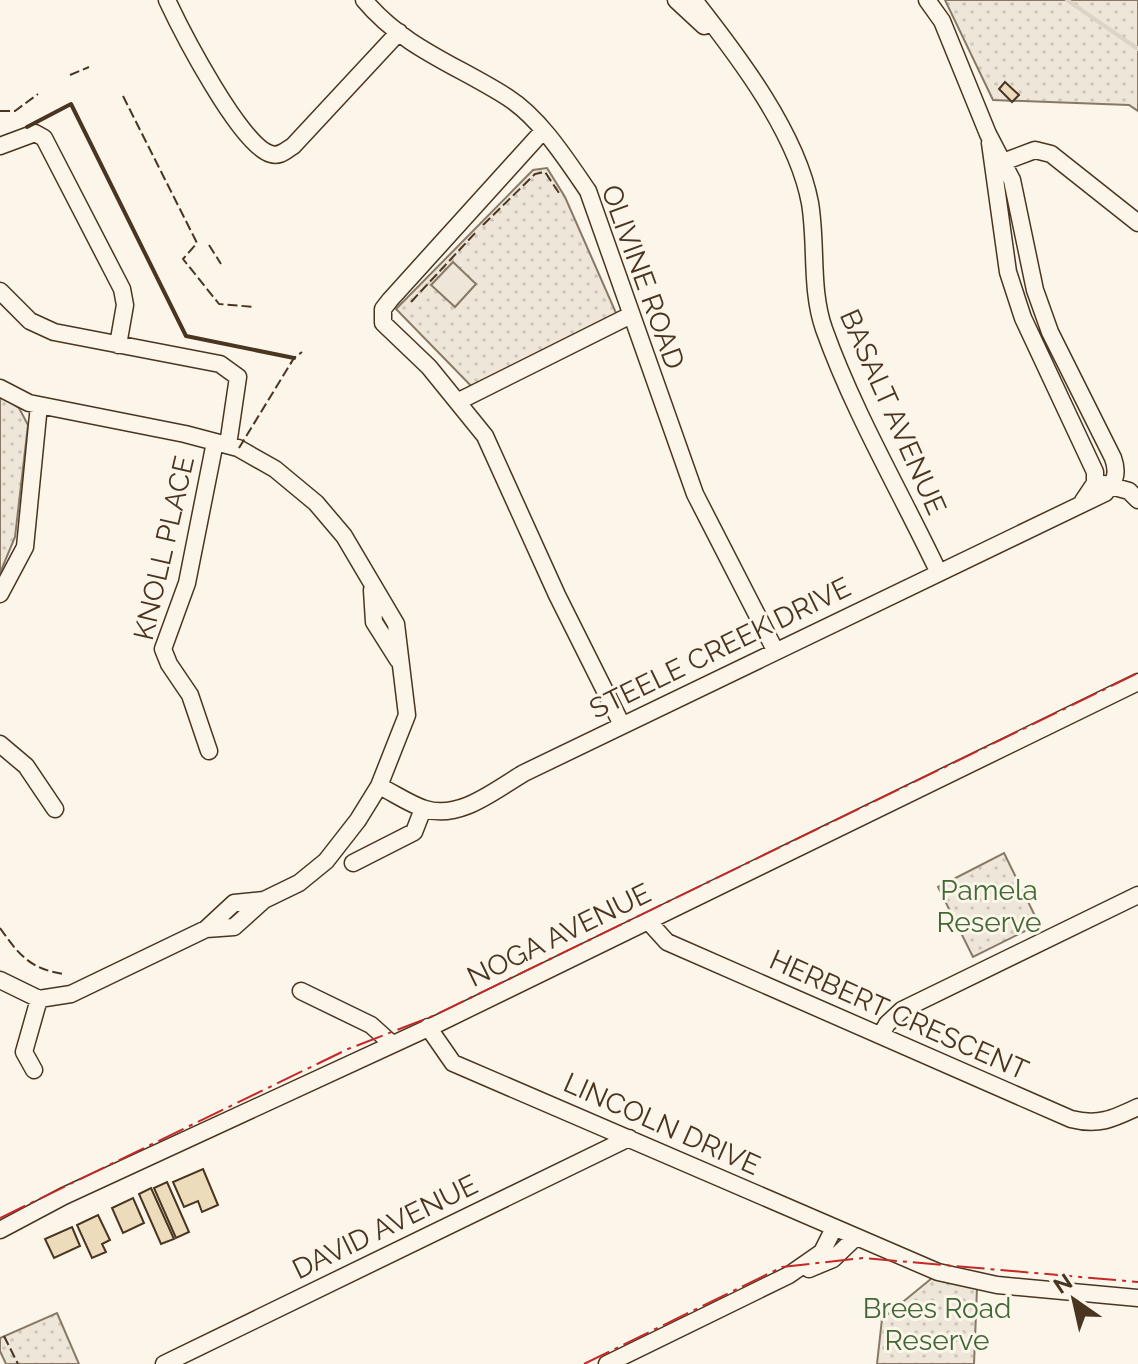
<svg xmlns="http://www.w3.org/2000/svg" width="1138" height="1364" font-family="Raleway,sans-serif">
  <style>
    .green { fill: url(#green-dots); stroke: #887966; stroke-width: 2 }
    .pitch { fill: #ede6d9; stroke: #887966; stroke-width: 2 }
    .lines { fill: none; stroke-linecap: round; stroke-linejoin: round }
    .stream { stroke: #dcd4c6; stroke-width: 4 }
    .building { fill: #ecdcbc; stroke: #4a3520; stroke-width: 2 }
    .minor-casing { stroke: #4a3520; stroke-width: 19 }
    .minor { stroke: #fbf6e9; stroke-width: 16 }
    .fence { stroke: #4a3520; stroke-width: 2; stroke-dasharray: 10 4; stroke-linecap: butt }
    .wall { stroke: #4a3520; stroke-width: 4 }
    .power { stroke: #c62828; stroke-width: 2; stroke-dasharray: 28 6 4 6; stroke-linecap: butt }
    .labels { text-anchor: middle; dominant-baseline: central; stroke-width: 6; stroke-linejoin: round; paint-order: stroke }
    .street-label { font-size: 28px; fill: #4a3520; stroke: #fbf6e9 }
    .park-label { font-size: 28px; fill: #436837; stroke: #fbf6e9 }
  </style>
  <defs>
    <pattern id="green-dots" width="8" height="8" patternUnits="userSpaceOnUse" patternTransform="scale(2)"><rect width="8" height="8" fill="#ede6d9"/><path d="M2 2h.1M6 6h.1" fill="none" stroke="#cdc6ba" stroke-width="1.8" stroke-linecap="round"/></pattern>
  </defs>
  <rect width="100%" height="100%" fill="#fbf6e9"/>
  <path class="green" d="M 945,0 L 1138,0 L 1138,111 L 1129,105 L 993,100 Z
    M 547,168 L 565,197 L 620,322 L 479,394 L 396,309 L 533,170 Z
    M 0,395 L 19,408 L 28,425 L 15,537 L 0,573 Z
    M 1004,853 L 1039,924 L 973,957 L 938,887 Z
    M 932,1278 L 977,1288 L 974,1364 L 877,1364 L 882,1319 Z
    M 57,1313 L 79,1364 L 6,1364 L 0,1351 L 0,1338 Z"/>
  <path class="pitch" d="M 453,262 L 476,284 L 455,307 L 431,285 Z"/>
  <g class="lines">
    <path class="stream" d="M 1067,0 L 1138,49"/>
  </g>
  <path class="building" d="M 1005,82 L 1019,95 L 1012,102 L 999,89 Z
    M 203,1169 L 218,1205 L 202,1212 L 198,1201 L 184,1207 L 173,1182 Z
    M 167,1182 L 189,1232 L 176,1238 L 154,1188 Z
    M 151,1188 L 174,1239 L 161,1244 L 139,1194 Z
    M 133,1198 L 144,1223 L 123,1233 L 112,1208 Z
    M 98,1215 L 110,1240 L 102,1244 L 106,1252 L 92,1258 L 77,1225 Z
    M 72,1227 L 80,1246 L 54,1258 L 45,1239 Z"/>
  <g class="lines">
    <g class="minor-casing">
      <path id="minor" d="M 167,0 C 181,30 241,147 271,154 C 280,157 286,150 293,146 L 399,32
        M 364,0 C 404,48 457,65 507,97 C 540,118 566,159 588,191 L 695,494 L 775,650
        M 676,0 L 704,26
        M 694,0 C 738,56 797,133 810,203 C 817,245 810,289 824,329 C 854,413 900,491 938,571
        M 542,132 L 390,300 L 383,309 L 383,323 L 429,367 L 485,436 L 557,595 L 622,725
        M 990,143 L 1008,272 L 1023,318 L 1095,472 L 1095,483 L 1083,501
        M 0,146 L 35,133 L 44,138 L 122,289 L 125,305 L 118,345
        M 1003,162 L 1035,150 L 1051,154 L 1138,223
        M 0,291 L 30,321 L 54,332 L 220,364 L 238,377 L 228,445
        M 0,388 L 29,403 L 185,434 L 238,448 L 275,469 L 316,503 L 344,536 L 396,624 L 407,715 L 379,786 L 358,820 L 326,861 L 299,883 L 264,900 L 234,927 L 206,929
        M 459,401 L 631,315
        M 1104,484 L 1129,491 L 1138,500
        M 372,590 L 374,622 L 398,660
        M 0,594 L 25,547 L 39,405
        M 0,744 L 26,766 L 55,809
        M 209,751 L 190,695 L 169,664 L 163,649 L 187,583 L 215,442
        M 379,786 C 394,793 409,804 425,809 C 460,820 495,790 524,773 L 1105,493 C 1116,481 1118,472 1113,458 L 1050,332 L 1035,290 L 1012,180 L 988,134 L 942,21 L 927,0
        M 353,863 L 414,832 L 423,809
        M 648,921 L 667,942 L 1071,1119 C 1098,1126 1113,1119 1138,1107
        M 0,980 L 39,999 L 71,994 L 206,929 L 234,903 L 264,900
        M 301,991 L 371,1025 L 391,1043
        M 428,1027 L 453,1063 L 938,1272 L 997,1285 L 1138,1298
        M 881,1035 L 887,1024 L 902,1010 L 1138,895
        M 34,1070 L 24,1052 L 39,999
        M 0,1230 L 64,1196 L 439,1023 L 1138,682
        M 809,1269 L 833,1259 L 856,1237
        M 164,1364 L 629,1138
        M 607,1364 L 789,1275 L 822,1252 L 834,1228"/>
    </g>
    <use href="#minor" class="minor"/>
    <path class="fence" d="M 70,75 L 89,67
      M 123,96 L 197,243 L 183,259 L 219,304 L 255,307
      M 0,111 L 15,111 L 38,94
      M 483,225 L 535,174 L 545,172 L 559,193
      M 209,245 L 221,264
      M 411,302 L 477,231
      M 239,448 L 294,358 L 302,352
      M 0,928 C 19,955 30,969 64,974
      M 4,1336 L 18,1364"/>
    <path class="wall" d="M 27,127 L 71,104 L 186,336 L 294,358"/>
    <path class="power" d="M 0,1218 L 348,1049 L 433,1016 L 1138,673
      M 584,1364 L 782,1267 L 863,1258 L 1138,1282"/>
  </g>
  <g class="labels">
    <g class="street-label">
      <text transform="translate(643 277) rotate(70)">OLIVINE ROAD</text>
      <text transform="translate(893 412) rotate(66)">BASALT AVENUE</text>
      <text transform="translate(164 548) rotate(-77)">KNOLL PLACE</text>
      <text transform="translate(720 648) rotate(-26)">STEELE CREEK DRIVE</text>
      <text transform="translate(559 935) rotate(-26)">NOGA AVENUE</text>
      <text transform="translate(899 1015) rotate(24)">HERBERT CRESCENT</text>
      <text transform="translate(662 1124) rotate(24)">LINCOLN DRIVE</text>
      <text transform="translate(385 1227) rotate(-26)">DAVID AVENUE</text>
    </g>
    <g class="park-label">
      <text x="989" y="890">Pamela<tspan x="989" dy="32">Reserve</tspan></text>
      <text x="937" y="1308">Brees Road<tspan x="937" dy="32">Reserve</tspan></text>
    </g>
  </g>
  <g transform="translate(1074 1300) rotate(326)" stroke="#fbf6e9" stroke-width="6" paint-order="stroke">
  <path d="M0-6L14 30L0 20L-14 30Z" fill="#4a3520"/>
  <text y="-12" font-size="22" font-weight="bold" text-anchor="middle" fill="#4a3520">N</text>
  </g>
</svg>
